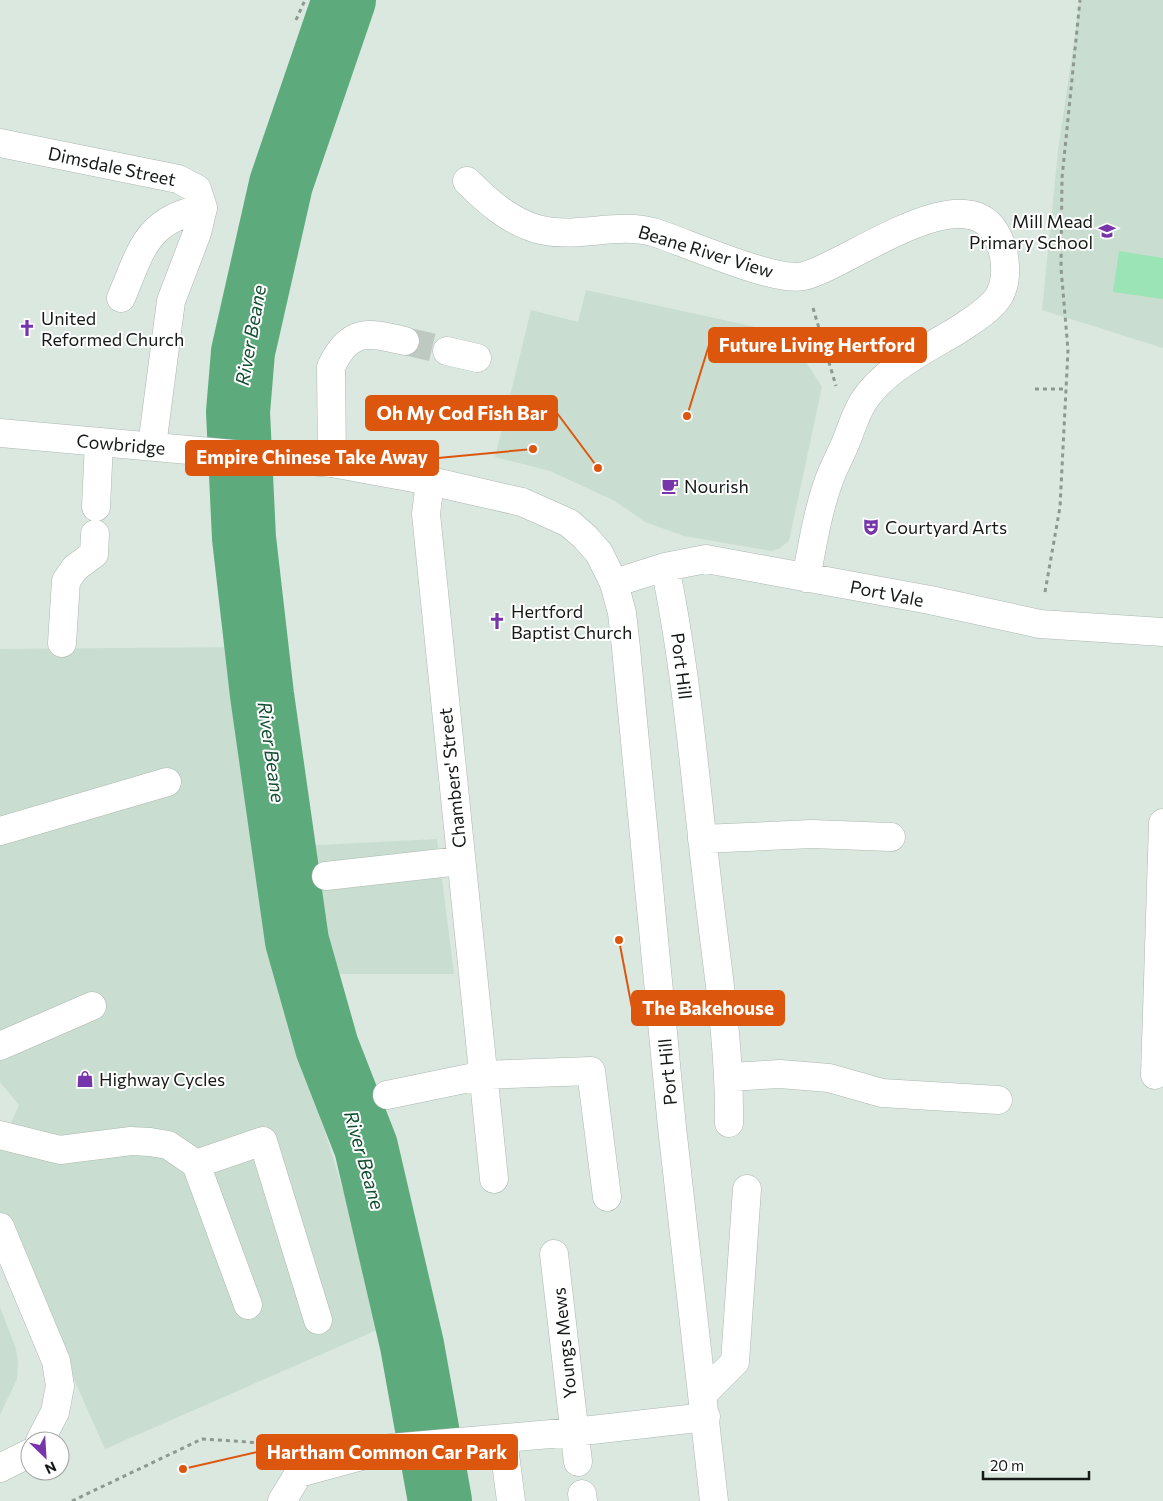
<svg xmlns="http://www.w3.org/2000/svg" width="1163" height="1501" font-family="Commissioner,sans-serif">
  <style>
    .built { fill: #c9ded0 }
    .green { fill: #9ae4b6 }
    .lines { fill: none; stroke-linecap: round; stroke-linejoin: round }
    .river { stroke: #5dab7c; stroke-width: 64 }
    .minor-tunnel { stroke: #bdc9c1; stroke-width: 28; stroke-dasharray: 28 14; stroke-linecap: butt }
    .minor-casing { stroke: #abb8af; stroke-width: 29 }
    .major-casing { stroke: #abb8af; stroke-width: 29 }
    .path { stroke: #8e9891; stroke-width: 3; stroke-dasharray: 4 4; stroke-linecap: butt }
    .minor { stroke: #fff; stroke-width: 28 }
    .major { stroke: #fff; stroke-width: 28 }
    .labels { text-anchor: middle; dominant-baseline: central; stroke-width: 4; stroke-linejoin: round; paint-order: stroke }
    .street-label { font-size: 18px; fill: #151a17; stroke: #fff }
    .poi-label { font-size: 18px; fill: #151a17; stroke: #fff; text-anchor: start }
    .water-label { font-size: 19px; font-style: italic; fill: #124e2f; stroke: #fff }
    .leader { fill: none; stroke: #dd560d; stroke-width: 2 }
    .callout-dot { fill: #dd560d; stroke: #fff; stroke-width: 2 }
    .callout { fill: #dd560d; stroke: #dd560d; stroke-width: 2 }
    .callout-label { font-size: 19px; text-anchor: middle; font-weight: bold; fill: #fff }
  </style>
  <rect width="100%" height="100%" fill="#dbe8df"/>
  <path class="built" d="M 1080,0 L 1163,0 L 1163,348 L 1042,310 L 1058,151 Z
    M 586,290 L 788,334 L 822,387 L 789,541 L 779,549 L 771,551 L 684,536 L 645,522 L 615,501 L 550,471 L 495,457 L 531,310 L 578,322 Z
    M 237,647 L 259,844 L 284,996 L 384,1327 L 105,1449 L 0,1213 L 0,1148 L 19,1105 L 0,1082 L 0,649 Z
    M 437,839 L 454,974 L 315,974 L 297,846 Z
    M 0,1307 L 16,1349 L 18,1362 L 17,1379 L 0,1415 Z"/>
  <path class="green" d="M 1119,251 L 1163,258 L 1163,299 L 1113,292 Z"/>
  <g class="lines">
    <path class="river" d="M 344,0 L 281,184 L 243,352 L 238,412 L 244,538 L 262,695 L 297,941 L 327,1047 L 366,1147 L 412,1345 L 440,1501"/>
    <path class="minor-tunnel" d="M 405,341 L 447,351"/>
    <g class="minor-casing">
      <path id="minor" d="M 0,143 L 178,179 L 197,189 L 203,208 L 197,233 L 171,301 L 152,446
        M 467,181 C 487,201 509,221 537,229 C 576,240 617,221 656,233 C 687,243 776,283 804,276 C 846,266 961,176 995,232 C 1006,250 1010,281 997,299 C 987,312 971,321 958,330 C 925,350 884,369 863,402 C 855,415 851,430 845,444 C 841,454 835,465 831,475 C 818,508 813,543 806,578
        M 121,298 C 142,249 145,221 203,208
        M 447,351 L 477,358
        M 332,463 L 331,367 C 349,328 368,332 405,341
        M 430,481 L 426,514 L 494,1179
        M 96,507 L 99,442
        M 665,567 C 686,667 694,769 706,871 C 715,955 730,1039 729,1123
        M 614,583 L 665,567 L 706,559 L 930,600 L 1040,624 L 1163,632
        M 62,643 L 66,581 L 75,568 L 94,554 L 95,534
        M 0,831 L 167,782
        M 702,839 L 812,834 L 891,837
        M 326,876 L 460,861
        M 0,1046 L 92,1006
        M 1155,1075 L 1163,823
        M 730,1077 L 780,1074 L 829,1078 L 882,1093 L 998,1100
        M 387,1095 L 484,1075 L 591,1071 L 607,1197
        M 0,1135 L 60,1150 L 131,1141 L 150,1142 L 168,1145 L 196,1164 L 263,1141 L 318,1320
        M 196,1164 L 248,1305
        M 0,1227 L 56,1361 L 60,1386 L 55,1412 L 40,1441
        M 554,1254 L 578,1462
        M 703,1394 L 735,1362 L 747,1189
        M 503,1439 L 511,1501
        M 0,1468 L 30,1453
        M 582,1494 L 583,1501
        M 282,1501 L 299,1473 L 391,1448 L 574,1432 L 706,1417"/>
    </g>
    <g class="major-casing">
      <path id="major" d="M 0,433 L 332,463 L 430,481 L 522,502 L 569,523 L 585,537 L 599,553 L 614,583 L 622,613 L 626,648 L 672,1127 L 714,1501"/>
    </g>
    <path class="path" d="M 296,20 L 305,0
      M 813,308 L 836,386
      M 1035,389 L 1066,389
      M 1045,592 L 1060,507 L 1068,350 L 1061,268 L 1062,178 L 1080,0
      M 72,1501 L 202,1439 L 263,1443 L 288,1442"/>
    <use href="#minor" class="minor"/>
    <use href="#major" class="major"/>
  </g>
  <defs>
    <g id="school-bare" transform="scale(1.35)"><path d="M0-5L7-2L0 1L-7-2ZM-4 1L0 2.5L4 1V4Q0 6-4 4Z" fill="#7635aa" stroke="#fff" stroke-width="2.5" paint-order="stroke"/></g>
    <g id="church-bare" transform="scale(1.35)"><path d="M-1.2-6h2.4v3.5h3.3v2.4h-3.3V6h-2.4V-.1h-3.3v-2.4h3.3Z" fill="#7635aa" stroke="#fff" stroke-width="2.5" paint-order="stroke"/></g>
    <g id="cafe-bare" transform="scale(1.35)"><path d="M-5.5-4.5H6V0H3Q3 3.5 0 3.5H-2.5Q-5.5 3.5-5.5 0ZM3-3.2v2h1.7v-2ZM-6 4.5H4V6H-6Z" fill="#7635aa" stroke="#fff" stroke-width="2.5" paint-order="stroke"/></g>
    <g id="theatre-bare" transform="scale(1.35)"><path d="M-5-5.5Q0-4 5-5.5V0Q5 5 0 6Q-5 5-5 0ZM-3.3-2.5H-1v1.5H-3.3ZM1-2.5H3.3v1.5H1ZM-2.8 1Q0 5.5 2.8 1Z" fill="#7635aa" stroke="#fff" stroke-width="2.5" paint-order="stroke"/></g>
    <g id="shop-bare" transform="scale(1.35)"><path d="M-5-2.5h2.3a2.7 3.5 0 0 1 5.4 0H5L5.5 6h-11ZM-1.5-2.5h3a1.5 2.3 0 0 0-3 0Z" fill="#7635aa" stroke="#fff" stroke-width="2.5" paint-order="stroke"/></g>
  </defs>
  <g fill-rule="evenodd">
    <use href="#school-bare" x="1107" y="231"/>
    <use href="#church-bare" x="27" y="328"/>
    <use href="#cafe-bare" x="670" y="486"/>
    <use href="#theatre-bare" x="871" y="527"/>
    <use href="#church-bare" x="497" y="621"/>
    <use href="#shop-bare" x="85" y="1079"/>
  </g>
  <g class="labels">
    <g class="street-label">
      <text transform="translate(112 166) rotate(12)">Dimsdale Street</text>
      <text transform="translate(706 251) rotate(17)">Beane River View</text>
      <text transform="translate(121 444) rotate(5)">Cowbridge</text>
      <text transform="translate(887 593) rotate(11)">Port Vale</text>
      <text transform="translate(682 666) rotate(83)">Port Hill</text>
      <text transform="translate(452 778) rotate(-96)">Chambers' Street</text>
      <text transform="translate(667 1072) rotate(-95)">Port Hill</text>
      <text transform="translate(564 1343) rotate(-96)">Youngs Mews</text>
    </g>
    <g class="poi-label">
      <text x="1093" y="221" text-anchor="end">Mill Mead<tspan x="1093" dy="21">Primary School</tspan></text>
      <text x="41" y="318">United<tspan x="41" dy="21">Reformed Church</tspan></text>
      <text x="684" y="486">Nourish</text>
      <text x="885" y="527">Courtyard Arts</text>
      <text x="511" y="611">Hertford<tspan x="511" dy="21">Baptist Church</tspan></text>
      <text x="99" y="1079">Highway Cycles</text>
    </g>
    <g class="water-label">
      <text transform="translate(250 335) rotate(-80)">River Beane</text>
      <text transform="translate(272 752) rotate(82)">River Beane</text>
      <text transform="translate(365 1160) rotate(74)">River Beane</text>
    </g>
  </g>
  <path class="leader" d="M687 416L709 345M598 468L557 413M533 449L438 458M619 940L632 1008M183 1469L257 1452"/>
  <g class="callout-dot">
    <circle cx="687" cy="416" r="5"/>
    <circle cx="598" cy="468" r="5"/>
    <circle cx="533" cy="449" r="5"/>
    <circle cx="619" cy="940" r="5"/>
    <circle cx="183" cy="1469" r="5"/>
  </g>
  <g class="callout">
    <rect x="709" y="328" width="217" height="34" rx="5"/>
    <rect x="366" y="396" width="191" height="34" rx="5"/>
    <rect x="186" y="441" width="252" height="34" rx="5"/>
    <rect x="632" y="991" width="152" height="34" rx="5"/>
    <rect x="257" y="1435" width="260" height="34" rx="5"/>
  </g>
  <g class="callout-label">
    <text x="817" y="352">Future Living Hertford</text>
    <text x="462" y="420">Oh My Cod Fish Bar</text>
    <text x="312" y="464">Empire Chinese Take Away</text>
    <text x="708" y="1015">The Bakehouse</text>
    <text x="387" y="1459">Hartham Common Car Park</text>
  </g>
  <g transform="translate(45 1456) rotate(155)"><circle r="24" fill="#ffffff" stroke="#a1a3a2"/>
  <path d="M0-4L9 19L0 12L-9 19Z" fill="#7635aa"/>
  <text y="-8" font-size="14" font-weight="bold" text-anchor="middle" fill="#151a17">N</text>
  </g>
  <path d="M983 1471v8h106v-8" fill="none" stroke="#151a17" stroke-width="2.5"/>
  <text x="990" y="1471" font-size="15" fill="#151a17" stroke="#ffffff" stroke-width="4" paint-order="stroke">20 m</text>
</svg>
